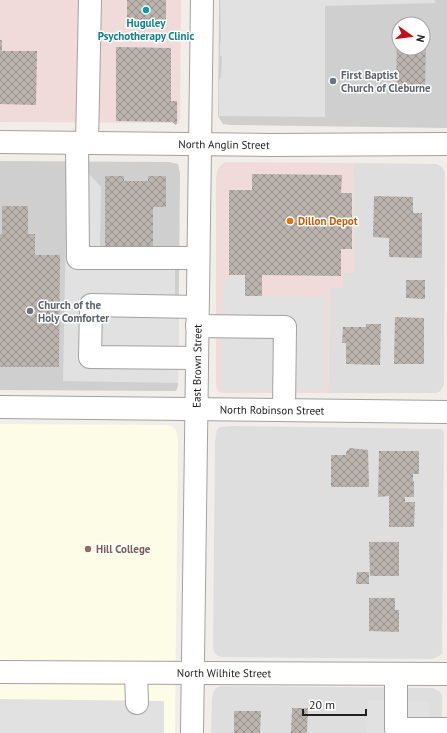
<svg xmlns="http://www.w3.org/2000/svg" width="447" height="733" font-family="'PT Sans',sans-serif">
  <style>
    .residential { fill: #dfdede }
    .commercial { fill: #f0dada }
    .education { fill: #fdfce6 }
    .religious { fill: #cfcfcf; fill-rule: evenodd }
    .parking { fill: #e1e1e1 }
    .building { fill: url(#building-cross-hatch) }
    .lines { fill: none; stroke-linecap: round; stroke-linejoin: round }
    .minor-casing { stroke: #a2a2a2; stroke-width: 24 }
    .minor { stroke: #fff; stroke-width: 22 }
    .culture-dot { fill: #0f9aa8; stroke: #fff; stroke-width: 1.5 }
    .worship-dot { fill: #6b7280; stroke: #fff; stroke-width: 1.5 }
    .food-dot { fill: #e8710a; stroke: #fff; stroke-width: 1.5 }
    .education-dot { fill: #8d6e63; stroke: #fff; stroke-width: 1.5 }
    .labels { text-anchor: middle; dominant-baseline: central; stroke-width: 3; stroke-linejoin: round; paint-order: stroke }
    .culture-label { font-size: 11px; font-weight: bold; fill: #0d838f; stroke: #fff }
    .worship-label { font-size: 11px; font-weight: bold; fill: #5b616d; stroke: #fff; text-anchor: start }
    .street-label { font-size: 11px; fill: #212121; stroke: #fff }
    .food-label { font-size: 11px; font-weight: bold; fill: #c56008; stroke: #fff; text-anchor: start }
    .education-label { font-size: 11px; font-weight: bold; fill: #785e54; stroke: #fff; text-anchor: start }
  </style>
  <defs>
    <pattern id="building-cross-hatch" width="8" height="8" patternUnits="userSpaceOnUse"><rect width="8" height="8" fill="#bab3ae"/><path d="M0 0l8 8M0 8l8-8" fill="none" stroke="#97918d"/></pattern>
  </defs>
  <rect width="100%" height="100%" fill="#f1eee9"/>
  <path class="residential" d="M 353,163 L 436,164 L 442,167 L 445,173 L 444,384 L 443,387 L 439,392 L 436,393 L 328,393 L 330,288 L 343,273 L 354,272 Z
    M 230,426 L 440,429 L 443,430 L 444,434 L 442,647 L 442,653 L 439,656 L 432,659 L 222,657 L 218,656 L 214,652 L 213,647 L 215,441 L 217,430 L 220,427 Z
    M 221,686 L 433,688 L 440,692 L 442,696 L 442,733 L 211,733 L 212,699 L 213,693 L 216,688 Z"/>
  <path class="commercial" d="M 0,0 L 181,0 L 180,117 L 179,123 L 0,122 Z
    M 225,162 L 353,163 L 354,272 L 343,273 L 343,288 L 330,288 L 328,393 L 223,393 L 219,392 L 217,389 L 216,384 L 216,177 L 217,171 L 220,166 Z"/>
  <path class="education" d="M 0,424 L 166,425 L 172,426 L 176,430 L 178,440 L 175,733 L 0,733 Z"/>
  <path class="religious" d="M 219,0 L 447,0 L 447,128 L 231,125 L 223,124 L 219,118 L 218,115 ZM 399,24 L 423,24 L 423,48 L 399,48 Z
    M 0,161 L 169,162 L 178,164 L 180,173 L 178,386 L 176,391 L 0,390 Z"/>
  <path class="parking" d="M 220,0 L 434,0 L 436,3 L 325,6 L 325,117 L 219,116 L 219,80 L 221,77 L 222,57 L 220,55 L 220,44 L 221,40 Z
    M 67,170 L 86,171 L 101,187 L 100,247 L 175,264 L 175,318 L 179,320 L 178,383 L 63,381 Z
    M 229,275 L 245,275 L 245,296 L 325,297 L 324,390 L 222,391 L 223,283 Z
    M 0,699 L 164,701 L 164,733 L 0,733 Z
    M 368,700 L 429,701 L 429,733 L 367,733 Z"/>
  <path class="building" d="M 127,0 L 166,0 L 166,21 L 127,21 Z
    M 397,38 L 399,38 L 399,48 L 423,48 L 423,38 L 426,38 L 425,89 L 396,88 Z
    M 0,40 L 2,40 L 2,51 L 37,51 L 36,105 L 0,104 Z
    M 116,47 L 171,48 L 171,101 L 177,101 L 177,124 L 175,125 L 173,122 L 116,121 Z
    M 252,174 L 342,175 L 341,193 L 352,193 L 352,249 L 341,249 L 341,276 L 262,275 L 262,296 L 245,296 L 245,275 L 229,275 L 229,190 L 252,190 Z
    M 105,176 L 124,176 L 124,181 L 148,181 L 148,176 L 166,176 L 166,207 L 153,207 L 153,246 L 127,246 L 127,250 L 118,250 L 118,246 L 105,246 Z
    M 374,196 L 413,197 L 413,213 L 422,213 L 422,258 L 389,257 L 389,238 L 373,237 Z
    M 2,206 L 28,206 L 28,234 L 35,234 L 35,255 L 60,255 L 59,367 L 0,367 L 0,234 L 2,234 Z
    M 406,280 L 425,280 L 425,299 L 406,298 Z
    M 395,317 L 424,318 L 424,364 L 394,364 Z
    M 366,324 L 381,324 L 380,365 L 346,364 L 346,343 L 342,343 L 343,327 L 366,327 Z
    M 350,448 L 368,450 L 369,487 L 331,487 L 331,455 L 346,455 L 346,452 Z
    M 379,451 L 419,451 L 419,474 L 413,474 L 413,481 L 414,481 L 414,497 L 405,497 L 405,502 L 415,502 L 414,527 L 389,527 L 389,496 L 378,497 Z
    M 369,542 L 399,542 L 399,576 L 370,576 Z
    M 357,572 L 369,572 L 369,584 L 356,584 Z
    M 369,598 L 395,598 L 395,610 L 399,610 L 399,632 L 369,631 Z
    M 292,708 L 308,708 L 307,733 L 291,733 Z
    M 234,711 L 261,711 L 260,733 L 234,733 Z"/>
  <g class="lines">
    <g class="minor-casing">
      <g id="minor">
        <path id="s1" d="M 0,142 L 271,145 L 447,144"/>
        <path d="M 77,143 L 78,258 L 198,258"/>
        <path d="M 87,143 L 90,0"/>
        <path d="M 197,326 L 285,327 L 284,410"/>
        <path d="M 197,358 L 90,357 L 91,305 L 197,307"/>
        <path id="s2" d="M 0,407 L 447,412"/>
        <path id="s3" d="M 0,672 L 447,674"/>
        <path d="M 136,673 L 137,703"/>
        <path d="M 396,674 L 396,729 L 447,729"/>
        <path id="s4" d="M 192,733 L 202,0"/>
      </g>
    </g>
    <use href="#minor" class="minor"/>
  </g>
  <circle class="culture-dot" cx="146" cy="10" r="4"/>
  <g class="worship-dot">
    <circle cx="333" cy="81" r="4"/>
    <circle cx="30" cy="311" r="4"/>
  </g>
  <circle class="food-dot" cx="290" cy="221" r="4"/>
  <circle class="education-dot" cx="88" cy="549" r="4"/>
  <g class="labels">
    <g class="culture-label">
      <text x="146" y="23">Huguley<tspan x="146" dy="13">Psychotherapy Clinic</tspan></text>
    </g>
    <g class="worship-label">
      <text x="341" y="75">First Baptist<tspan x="341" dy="13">Church of Cleburne</tspan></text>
      <text x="38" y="305">Church of the<tspan x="38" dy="13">Holy Comforter</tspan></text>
    </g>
    <g class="street-label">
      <text stroke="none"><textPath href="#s1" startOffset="224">North Anglin Street</textPath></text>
      <text stroke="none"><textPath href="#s4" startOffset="367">East Brown Street</textPath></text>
      <text stroke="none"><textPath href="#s2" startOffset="272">North Robinson Street</textPath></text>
      <text stroke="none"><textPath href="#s3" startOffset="224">North Wilhite Street</textPath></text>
    </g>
    <g class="food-label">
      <text x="298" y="221">Dillon Depot</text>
    </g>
    <g class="education-label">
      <text x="96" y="549">Hill College</text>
    </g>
  </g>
  <g transform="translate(411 36) rotate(104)"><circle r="19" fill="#ffffff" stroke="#a6a6a6"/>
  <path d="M0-3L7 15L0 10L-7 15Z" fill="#c31016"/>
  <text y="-6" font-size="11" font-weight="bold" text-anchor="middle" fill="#212121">N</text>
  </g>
  <path d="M303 709v6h63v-6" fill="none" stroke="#212121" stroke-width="2"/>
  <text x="309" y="709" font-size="12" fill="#212121" stroke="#ffffff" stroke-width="3" paint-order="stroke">20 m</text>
</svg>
